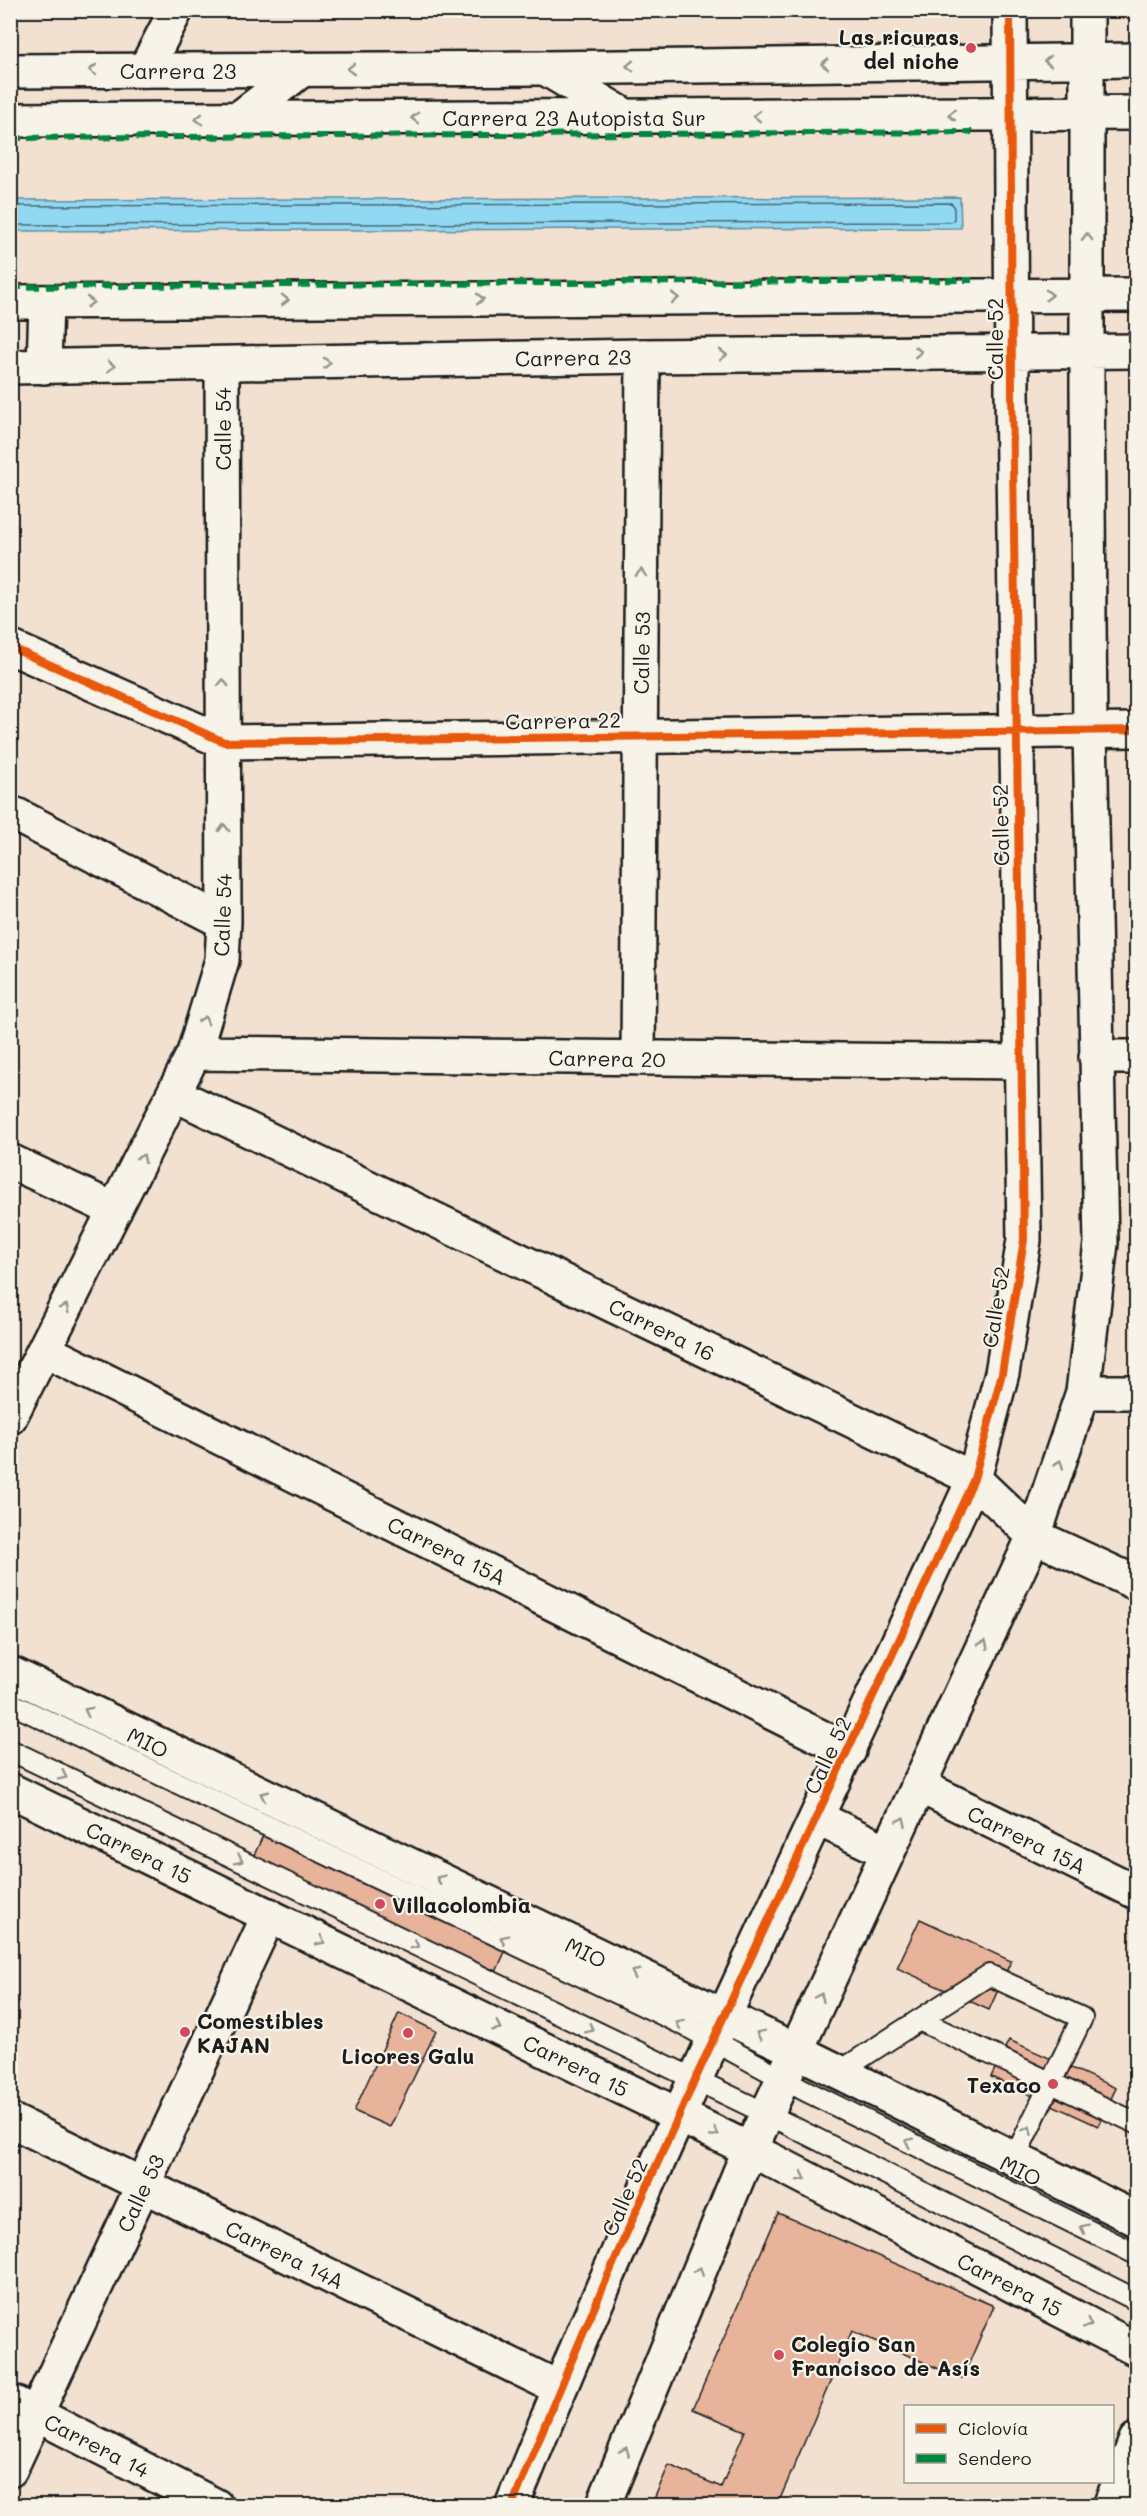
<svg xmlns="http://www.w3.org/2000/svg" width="1147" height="2516" font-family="Mali,sans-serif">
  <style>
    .water { fill: #91d8f2; stroke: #628d9c; stroke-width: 1.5 }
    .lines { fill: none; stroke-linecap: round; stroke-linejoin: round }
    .shore { stroke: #4b6772; stroke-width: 1.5 }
    .building { fill: #e7b39a; stroke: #1c1c1c; stroke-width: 1.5 }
    .lane-casing { stroke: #1c1c1c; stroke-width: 24 }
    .street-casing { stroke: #1c1c1c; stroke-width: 38 }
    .secondary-casing { stroke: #1c1c1c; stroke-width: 38 }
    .primary-casing { stroke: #1c1c1c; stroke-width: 38 }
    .lane { stroke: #f7f3e8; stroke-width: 20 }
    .street { stroke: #f7f3e8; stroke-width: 33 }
    .secondary { stroke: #f7f3e8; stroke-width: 33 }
    .primary { stroke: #f7f3e8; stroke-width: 33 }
    .quiet { stroke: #00873e; stroke-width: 6; stroke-dasharray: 12 6; stroke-linecap: butt }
    .cycleway-casing { stroke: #f7f3e8; stroke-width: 11 }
    .cycleway { stroke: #e8590c; stroke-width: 8 }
    .oneway { stroke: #94928c }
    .poi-dot { fill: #d1495b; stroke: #f7f3e8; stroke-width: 2 }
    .labels { text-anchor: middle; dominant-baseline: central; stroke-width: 4.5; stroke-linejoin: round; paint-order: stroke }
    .poi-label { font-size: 21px; font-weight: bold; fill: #1c1c1c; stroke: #f7f3e8; text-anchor: start }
    .street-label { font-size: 21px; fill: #1c1c1c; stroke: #f7f3e8 }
  </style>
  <rect width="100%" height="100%" fill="#f2e0d1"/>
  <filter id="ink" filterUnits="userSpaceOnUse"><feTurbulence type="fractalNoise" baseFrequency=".0167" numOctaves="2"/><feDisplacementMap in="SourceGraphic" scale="12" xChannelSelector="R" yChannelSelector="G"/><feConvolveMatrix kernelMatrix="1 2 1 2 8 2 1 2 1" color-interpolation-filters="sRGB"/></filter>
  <g filter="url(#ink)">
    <path class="water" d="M 960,197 L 961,228 L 10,231 L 11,200 Z"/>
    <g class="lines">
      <path class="shore" d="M 10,206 L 951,203 L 954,206 L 954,219 L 951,222 L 10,225"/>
    </g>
    <path class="building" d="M 266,1829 L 507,1947 L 493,1979 L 251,1862 Z
      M 920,1919 L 1011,1961 L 989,2010 L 897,1968 Z
      M 399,2013 L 436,2031 L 390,2127 L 354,2111 Z
      M 1009,2040 L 1116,2088 L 1098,2126 L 991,2077 Z
      M 778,2213 L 994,2306 L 962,2379 L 852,2331 L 777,2506 L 651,2506 L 669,2465 L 721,2487 L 745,2431 L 693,2409 Z"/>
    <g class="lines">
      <g class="lane-casing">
        <path id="lane" d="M 10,1703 L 686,2026 L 804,2090 L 1136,2254
          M 10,1750 L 767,2114 L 1136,2300
          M 919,2020 L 989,1975 L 1082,2018 L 1014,2159
          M 839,2072 L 919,2020 L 1136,2123"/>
      </g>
      <g class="street-casing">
        <path id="street" d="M 145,70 L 176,10
          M 10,647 L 224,742 L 1136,730
          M 16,815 L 224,922
          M 194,1053 L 1021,1062
          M 1096,1057 L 1136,1057
          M 638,1058 L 643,356
          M 174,1094 L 974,1479
          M 10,1161 L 115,1210
          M 44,1350 L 849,1751
          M 10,1417 L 194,1053 L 222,960 L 224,922 L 222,365
          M 918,1785 L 1136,1892
          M 10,2120 L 559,2388
          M 10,2401 L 216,2506
          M 10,2470 L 269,1915
          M 1110,2506 L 1136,2440"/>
      </g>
      <g class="secondary-casing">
        <path id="secondary" d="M 10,71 L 545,68 L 1136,60
          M 10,367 L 643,356 L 1136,351
          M 1083,1392 L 1136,1392
          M 974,1479 L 1034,1536 L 1136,1583
          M 817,1818 L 888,1852
          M 512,2506 C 651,2157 817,1820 974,1479 L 1002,1373 L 1024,1240 L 1012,392 L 1010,10
          M 603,2506 L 740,2172 L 1034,1536 L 1083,1392 L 1101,1243 L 1090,731 L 1087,391 L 1087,10"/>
      </g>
      <g class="primary-casing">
        <path id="primary" d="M 545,68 L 627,117
          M 238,119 L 303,69
          M 10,120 L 1136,113
          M 10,302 L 1136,295
          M 44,367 L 46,302
          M 10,1673 L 795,2050 L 1136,2219
          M 10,1790 L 771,2160 L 1136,2349"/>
      </g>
      <use href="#lane" class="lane"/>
      <use href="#street" class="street"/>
      <use href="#secondary" class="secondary"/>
      <use href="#primary" class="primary"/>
      <path class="quiet" d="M 10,138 L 972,132
        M 10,287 L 972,280"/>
      <g class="cycleway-casing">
        <path id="cycleway" d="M 10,647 L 224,742 L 1136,730
          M 512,2506 C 651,2157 817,1820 974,1479 L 1002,1373 L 1024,1240 L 1012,392 L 1010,10"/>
      </g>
      <use href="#cycleway" class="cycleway"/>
    </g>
    <defs><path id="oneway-chevron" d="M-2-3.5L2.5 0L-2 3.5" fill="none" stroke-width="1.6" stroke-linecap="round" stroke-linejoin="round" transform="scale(1.5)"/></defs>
    <g class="oneway">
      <use href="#oneway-chevron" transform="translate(1048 61) rotate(179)"/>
      <use href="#oneway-chevron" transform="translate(825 64) rotate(179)"/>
      <use href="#oneway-chevron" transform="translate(630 66) rotate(179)"/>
      <use href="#oneway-chevron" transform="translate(351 69) rotate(180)"/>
      <use href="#oneway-chevron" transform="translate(93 70) rotate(180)"/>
      <use href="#oneway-chevron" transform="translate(952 115) rotate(180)"/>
      <use href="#oneway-chevron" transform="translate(757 116) rotate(180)"/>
      <use href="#oneway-chevron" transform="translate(415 118) rotate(180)"/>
      <use href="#oneway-chevron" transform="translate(199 119) rotate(180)"/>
      <use href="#oneway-chevron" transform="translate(1087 237) rotate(-90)"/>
      <use href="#oneway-chevron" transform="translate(1049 295)"/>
      <use href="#oneway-chevron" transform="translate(675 298)"/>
      <use href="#oneway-chevron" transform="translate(480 299)"/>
      <use href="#oneway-chevron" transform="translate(285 300)"/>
      <use href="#oneway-chevron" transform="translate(90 302)"/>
      <use href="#oneway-chevron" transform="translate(918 352) rotate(-1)"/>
      <use href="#oneway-chevron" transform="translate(723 355) rotate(-1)"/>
      <use href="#oneway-chevron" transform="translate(327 363) rotate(-1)"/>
      <use href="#oneway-chevron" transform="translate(111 366) rotate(-1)"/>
      <use href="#oneway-chevron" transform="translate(641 573) rotate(-89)"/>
      <use href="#oneway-chevron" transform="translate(223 683) rotate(-90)"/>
      <use href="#oneway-chevron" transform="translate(224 828) rotate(-90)"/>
      <use href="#oneway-chevron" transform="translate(204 1020) rotate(-73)"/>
      <use href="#oneway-chevron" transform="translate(142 1158) rotate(-63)"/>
      <use href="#oneway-chevron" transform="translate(65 1308) rotate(-63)"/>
      <use href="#oneway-chevron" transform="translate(1059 1464) rotate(-71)"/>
      <use href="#oneway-chevron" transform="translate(984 1644) rotate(-65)"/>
      <use href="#oneway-chevron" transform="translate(88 1711) rotate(-154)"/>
      <use href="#oneway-chevron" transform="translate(63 1776) rotate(26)"/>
      <use href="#oneway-chevron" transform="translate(264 1795) rotate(-154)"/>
      <use href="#oneway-chevron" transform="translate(902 1821) rotate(-65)"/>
      <use href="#oneway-chevron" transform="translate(239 1860) rotate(26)"/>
      <use href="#oneway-chevron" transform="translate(440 1879) rotate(-154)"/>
      <use href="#oneway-chevron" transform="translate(504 1939) rotate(-154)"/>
      <use href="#oneway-chevron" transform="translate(321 1941) rotate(26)"/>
      <use href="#oneway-chevron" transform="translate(415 1945) rotate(26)"/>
      <use href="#oneway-chevron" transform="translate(635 1973) rotate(-154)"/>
      <use href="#oneway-chevron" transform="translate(820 1997) rotate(-65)"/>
      <use href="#oneway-chevron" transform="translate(680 2024) rotate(-154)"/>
      <use href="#oneway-chevron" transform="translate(497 2027) rotate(26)"/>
      <use href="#oneway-chevron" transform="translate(590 2029) rotate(26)"/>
      <use href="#oneway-chevron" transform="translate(760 2034) rotate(-154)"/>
      <use href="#oneway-chevron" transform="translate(1028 2130) rotate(-65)"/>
      <use href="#oneway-chevron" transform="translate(715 2133) rotate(26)"/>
      <use href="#oneway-chevron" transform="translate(909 2142) rotate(-154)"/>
      <use href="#oneway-chevron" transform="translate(802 2177) rotate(27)"/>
      <use href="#oneway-chevron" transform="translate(1084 2228) rotate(-154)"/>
      <use href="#oneway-chevron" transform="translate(699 2271) rotate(-68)"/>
      <use href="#oneway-chevron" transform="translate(1088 2324) rotate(27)"/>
      <use href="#oneway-chevron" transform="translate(625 2451) rotate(-68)"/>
    </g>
  </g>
  <g class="poi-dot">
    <circle cx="971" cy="48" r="6"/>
    <circle cx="380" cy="1904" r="6"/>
    <circle cx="185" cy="2032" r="6"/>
    <circle cx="408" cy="2033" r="6"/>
    <circle cx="1053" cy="2084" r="6"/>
    <circle cx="779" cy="2355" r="6"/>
  </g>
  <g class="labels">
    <g class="poi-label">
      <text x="959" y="36" text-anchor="end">Las ricuras<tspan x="959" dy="24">del niche</tspan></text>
      <text x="392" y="1904">Villacolombia</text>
      <text x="197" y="2020">Comestibles<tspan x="197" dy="24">KAJAN</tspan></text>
      <text x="408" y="2055" text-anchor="middle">Licores Galu</text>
      <text x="1041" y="2084" text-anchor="end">Texaco</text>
      <text x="791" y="2343">Colegio San<tspan x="791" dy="24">Francisco de Asís</tspan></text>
    </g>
    <g class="street-label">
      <text x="178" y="70">Carrera 23</text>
      <text x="574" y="117">Carrera 23 Autopista Sur</text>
      <text transform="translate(994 339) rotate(-90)">Calle 52</text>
      <text transform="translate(573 357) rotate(-1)">Carrera 23</text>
      <text transform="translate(222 429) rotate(-90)">Calle 54</text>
      <text transform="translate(641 653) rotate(-89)">Calle 53</text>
      <text transform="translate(563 720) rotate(-1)">Carrera 22</text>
      <text transform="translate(1000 825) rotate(-91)">Calle 52</text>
      <text transform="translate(222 915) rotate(-88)">Calle 54</text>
      <text transform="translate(607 1058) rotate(1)">Carrera 20</text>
      <text transform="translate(995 1307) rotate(-81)">Calle 52</text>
      <text transform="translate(662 1329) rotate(26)">Carrera 16</text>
      <text transform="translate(447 1550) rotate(26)">Carrera 15A</text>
      <text transform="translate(148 1742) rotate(26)">MIO</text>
      <text transform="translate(827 1755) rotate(-65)">Calle 52</text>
      <text transform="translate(1027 1839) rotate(26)">Carrera 15A</text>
      <text transform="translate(139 1852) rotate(26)">Carrera 15</text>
      <text transform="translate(586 1952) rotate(26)">MIO</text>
      <text transform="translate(576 2065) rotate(26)">Carrera 15</text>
      <text transform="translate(1021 2170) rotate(26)">MIO</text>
      <text transform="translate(140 2193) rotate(-65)">Calle 53</text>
      <text transform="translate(624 2197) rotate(-66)">Calle 52</text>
      <text transform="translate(285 2254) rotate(26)">Carrera 14A</text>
      <text transform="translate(1010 2284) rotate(27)">Carrera 15</text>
      <text transform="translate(97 2445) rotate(27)">Carrera 14</text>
    </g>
  </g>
  <rect width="1147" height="2516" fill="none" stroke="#f7f3e8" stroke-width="36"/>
  <rect x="18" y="18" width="1111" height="2480" fill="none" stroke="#1c1c1c" stroke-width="2" filter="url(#ink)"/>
  <rect x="904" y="2405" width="210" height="78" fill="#f7f3e8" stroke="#9f9d96" stroke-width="1.5"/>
  <rect x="916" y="2424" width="30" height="9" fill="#e8590c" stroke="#9f9d96" stroke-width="1.5"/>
  <text x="958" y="2435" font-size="18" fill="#1c1c1c">Ciclovía</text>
  <rect x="916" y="2454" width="30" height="9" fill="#00873e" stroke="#9f9d96" stroke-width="1.5"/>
  <text x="958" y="2465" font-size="18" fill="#1c1c1c">Sendero</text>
</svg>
